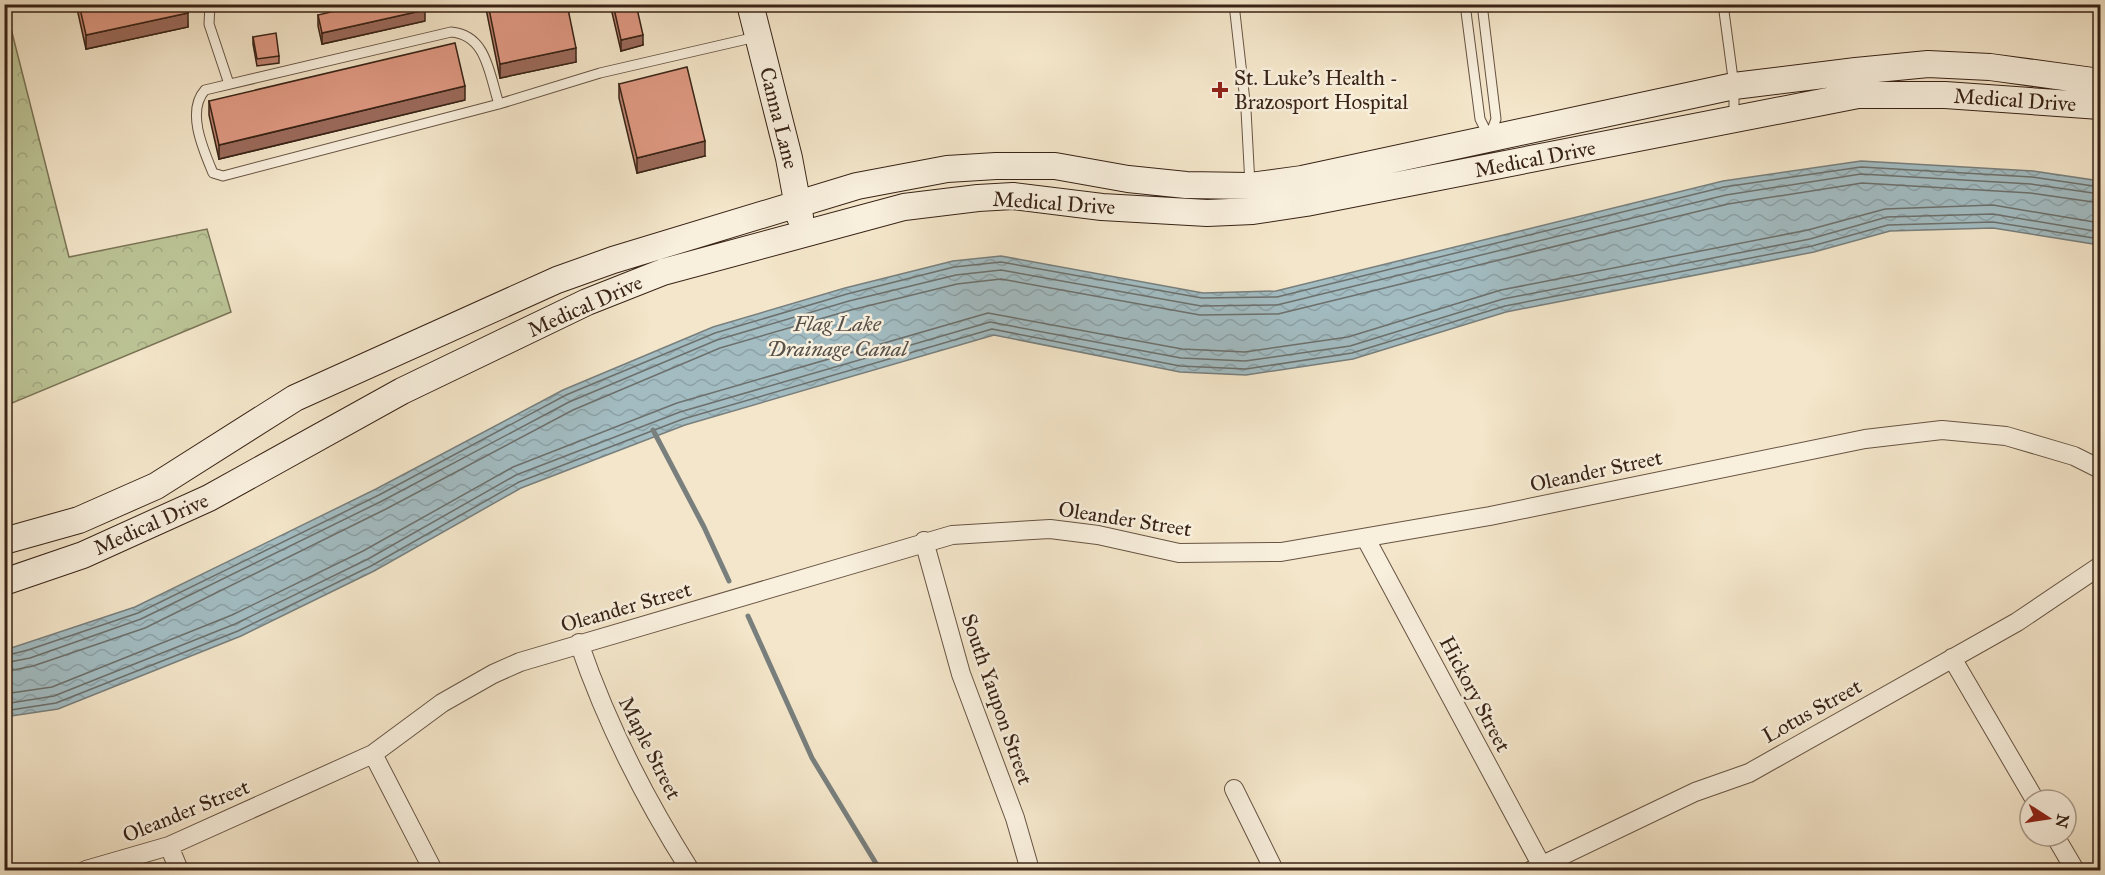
<svg xmlns="http://www.w3.org/2000/svg" width="2105" height="875" font-family="'IM FELL Great Primer',serif">
  <style>
    .forest { fill: url(#forest-crowns); stroke: #7a7456; stroke-width: 1.5 }
    .water { fill: url(#water-waves); stroke: #787f7d; stroke-width: 1.5 }
    .lines { fill: none; stroke-linecap: round; stroke-linejoin: round }
    .shore { stroke: #6d706c; stroke-width: 1.5 }
    .stream { stroke: #787f7d; stroke-width: 5 }
    .lane-casing { stroke: #675443; stroke-width: 11 }
    .street-casing { stroke: #675443; stroke-width: 20 }
    .secondary-casing { stroke: #382316; stroke-width: 28 }
    .lane { stroke: #f8efdd; stroke-width: 9 }
    .street { stroke: #f8efdd; stroke-width: 18 }
    .secondary { stroke: #f8efdd; stroke-width: 26 }
    .wall { fill: #bf8370; stroke: #382316; stroke-width: 1.5 }
    .shaded-wall { fill: #9b6a5b; stroke: #382316; stroke-width: 1.5 }
    .building { fill: #de9882; stroke: #382316; stroke-width: 1.5 }
    .poi-dot { fill: #8f2418; stroke: #f8efdd; stroke-width: 2 }
    .labels { text-anchor: middle; dominant-baseline: central; stroke-width: 5; stroke-linejoin: round; paint-order: stroke }
    .poi-label { font-size: 21px; fill: #382316; stroke: #f8efdd; text-anchor: start }
    .street-label { font-size: 21px; fill: #382316; stroke: #f8efdd }
    .water-label { font-size: 22px; font-style: italic; fill: #58514a; stroke: #f8efdd }
  </style>
  <defs>
    <pattern id="forest-crowns" width="20" height="18" patternUnits="userSpaceOnUse" patternTransform="scale(1.5)"><rect width="20" height="18" fill="#bcc496"/><path d="M2 6a3 3 0 1 1 6 0M12 15a3 3 0 1 1 6 0" fill="none" stroke="#a2a881"/></pattern>
    <pattern id="water-waves" width="16" height="10" patternUnits="userSpaceOnUse" patternTransform="scale(1.5)"><rect width="16" height="10" fill="#a2bcc2"/><path d="M0 5q4-4 8 0t8 0" fill="none" stroke="#8ca1a6"/></pattern>
  </defs>
  <rect width="100%" height="100%" fill="#f4e6ca"/>
  <filter id="stains"><feTurbulence type="fractalNoise" baseFrequency=".00333" numOctaves="4"/><feColorMatrix values="0 0 0 0 .2 0 0 0 0 .09 0 0 0 0 .02 0 0 0 .5 -.17"/></filter>
  <radialGradient id="worn" r=".72"><stop offset=".6" stop-color="#630" stop-opacity="0"/><stop offset="1" stop-color="#630" stop-opacity=".3"/></radialGradient>
  <path class="forest" d="M 5,5 L 69,257 L 207,229 L 231,312 L 5,406 Z"/>
  <path class="water" d="M 1861,161 L 2033,171 L 2100,181 L 2100,245 L 1993,228 L 1890,231 L 1814,252 L 1506,312 L 1353,359 L 1246,375 L 1180,372 L 994,335 L 685,425 L 521,488 L 374,571 L 241,636 L 58,709 L 5,717 L 5,650 L 135,607 L 376,489 L 563,390 L 713,327 L 845,288 L 953,261 L 1001,256 L 1203,293 L 1276,291 L 1723,181 Z"/>
  <g class="lines">
    <path class="shore" d="M 4,656 L 28,650 L 138,613 L 379,495 L 566,395 L 715,333 L 847,294 L 954,267 L 1001,262 L 1202,298 L 1277,297 L 1724,187 L 1861,167 L 2032,177 L 2100,187
      M 4,663 L 30,658 L 141,619 L 382,501 L 569,402 L 717,340 L 849,301 L 956,275 L 1001,270 L 1201,306 L 1277,305 L 1726,195 L 1861,174 L 2031,184 L 2100,194
      M 4,672 L 33,666 L 145,628 L 386,509 L 573,410 L 720,348 L 851,310 L 957,284 L 1001,279 L 1200,315 L 1278,314 L 1728,204 L 1862,183 L 2030,193 L 2100,203
      M 4,694 L 52,687 L 232,615 L 363,551 L 513,467 L 677,403 L 988,313 L 1182,349 L 1245,352 L 1348,337 L 1501,290 L 1808,230 L 1885,209 L 1993,205 L 2100,223
      M 4,704 L 54,696 L 235,624 L 368,559 L 516,475 L 680,412 L 990,322 L 1181,358 L 1245,361 L 1350,346 L 1503,299 L 1810,239 L 1887,217 L 1993,214 L 2100,232
      M 4,711 L 56,703 L 238,631 L 371,566 L 519,482 L 683,419 L 992,329 L 1180,366 L 1246,369 L 1352,353 L 1505,306 L 1812,246 L 1888,225 L 1993,222 L 2100,239"/>
    <path class="stream" d="M 653,430 L 704,527 L 729,581
      M 748,616 L 812,758 L 880,870"/>
    <g class="lane-casing">
      <path id="lane" d="M 210,4 L 209,24 L 229,84
        M 1234,4 L 1246,110 L 1250,185
        M 1465,4 L 1480,119 L 1489,137
        M 1482,4 L 1496,119 L 1490,135
        M 1723,4 L 1734,86 L 1734,117
        M 499,104 C 489,74 487,35 451,32 L 205,90 C 186,111 203,149 213,173 L 223,176 L 499,104 L 600,73 L 756,37"/>
    </g>
    <g class="street-casing">
      <path id="street" d="M 1366,539 L 1544,870
        M 924,541 L 961,674 L 1015,818 L 1030,870
        M 579,643 C 606,722 645,799 690,870
        M 1952,658 L 2035,800
        M 373,754 L 433,870
        M 1234,789 L 1274,870
        M 2055,836 L 2075,870
        M 169,846 L 179,870
        M 86,870 L 169,846 L 373,754 L 442,703 L 493,674 L 520,662 L 952,535 L 1050,529 L 1098,535 L 1179,553 L 1281,552 L 1490,516 L 1865,439 L 1942,430 L 2006,436 L 2074,456 L 2100,469
        M 1532,870 L 1695,792 L 1749,773 L 2017,622 L 2100,566"/>
    </g>
    <g class="secondary-casing">
      <path id="secondary" d="M 750,4 L 789,158 L 800,217
        M 4,541 L 79,520 L 156,486 L 295,398 L 557,280 L 613,260 L 857,186 L 947,169 L 996,166 L 1055,166 L 1128,179 L 1186,185 L 1250,186 L 1302,179 L 1734,86 L 1856,71 L 1928,64 L 1990,67 L 2100,82
        M 4,582 L 83,555 L 209,498 L 402,391 L 587,302 L 663,272 L 904,207 L 978,198 L 1013,196 L 1102,207 L 1207,213 L 1253,211 L 1306,203 L 1858,95 L 1945,95 L 2100,106"/>
    </g>
    <use href="#lane" class="lane"/>
    <use href="#street" class="street"/>
    <use href="#secondary" class="secondary"/>
  </g>
  <path class="wall" d="M 76,4 L 186,4 L 188,27 L 86,49 Z
    M 485,4 L 567,4 L 576,62 L 500,78 Z
    M 610,4 L 636,4 L 643,45 L 621,51 Z
    M 318,15 L 425,21 L 322,44 L 318,26 Z
    M 253,37 L 279,56 L 279,63 L 257,66 L 253,44 Z
    M 619,84 L 705,156 L 637,173 L 619,98 Z
    M 465,100 L 219,159 L 209,115 L 209,101 Z"/>
  <path class="shaded-wall" d="M 425,10 L 425,21 L 322,44 L 322,33 Z
    M 188,13 L 188,27 L 86,49 L 86,35 Z
    M 643,35 L 643,45 L 621,51 L 621,40 Z
    M 576,48 L 576,62 L 500,78 L 500,64 Z
    M 465,86 L 465,100 L 219,159 L 219,145 Z
    M 705,141 L 705,156 L 637,173 L 637,158 Z"/>
  <path class="building" d="M 79,4 L 186,4 L 188,13 L 86,35 Z
    M 364,4 L 424,4 L 425,10 L 322,33 L 318,15 Z
    M 488,4 L 567,4 L 576,48 L 500,64 Z
    M 613,4 L 636,4 L 643,35 L 621,40 Z
    M 276,33 L 279,56 L 257,59 L 253,37 Z
    M 455,43 L 465,86 L 219,145 L 209,101 Z
    M 687,67 L 705,141 L 637,158 L 619,84 Z"/>
  <path class="poi-dot" d="M1217 81h6v6h6v6h-6v6h-6v-6h-6v-6h6z"/>
  <g class="labels">
    <g class="poi-label">
      <text x="1234" y="78">St. Luke's Health -<tspan x="1234" dy="24">Brazosport Hospital</tspan></text>
    </g>
    <g class="street-label">
      <text transform="translate(2015 100) rotate(4)">Medical Drive</text>
      <text transform="translate(779 118) rotate(76)">Canna Lane</text>
      <text transform="translate(1535 159) rotate(-11)">Medical Drive</text>
      <text transform="translate(1054 203) rotate(4)">Medical Drive</text>
      <text transform="translate(585 306) rotate(-24)">Medical Drive</text>
      <text transform="translate(1596 471) rotate(-12)">Oleander Street</text>
      <text transform="translate(1125 519) rotate(9)">Oleander Street</text>
      <text transform="translate(151 524) rotate(-24)">Medical Drive</text>
      <text transform="translate(626 607) rotate(-16)">Oleander Street</text>
      <text transform="translate(1475 694) rotate(62)">Hickory Street</text>
      <text transform="translate(997 699) rotate(71)">South Yaupon Street</text>
      <text transform="translate(1812 711) rotate(-29)">Lotus Street</text>
      <text transform="translate(650 748) rotate(63)">Maple Street</text>
      <text transform="translate(186 811) rotate(-22)">Oleander Street</text>
    </g>
    <g class="water-label">
      <text x="837" y="323">Flag Lake<tspan x="837" dy="25">Drainage Canal</tspan></text>
    </g>
  </g>
  <rect width="2105" height="875" fill="none" stroke="#f4e6ca" stroke-width="24"/>
  <rect x="6" y="6" width="2093" height="863" fill="none" stroke="#382316" stroke-width="3"/>
  <rect x="12" y="12" width="2081" height="851" fill="none" stroke="#382316" stroke-width="1.5"/>
  <g transform="translate(2048 818) rotate(102)"><circle r="28" fill="#f8efdd" stroke="#ab9d8d" stroke-width="1.5"/>
  <path d="M0-4.5L10 22L0 15L-10 22Z" fill="#8f2418"/>
  <text y="-9" font-size="16" font-weight="bold" text-anchor="middle" fill="#382316">N</text>
  </g>
  <rect width="100%" height="100%" filter="url(#stains)"/>
  <rect width="100%" height="100%" fill="url(#worn)"/>
</svg>
